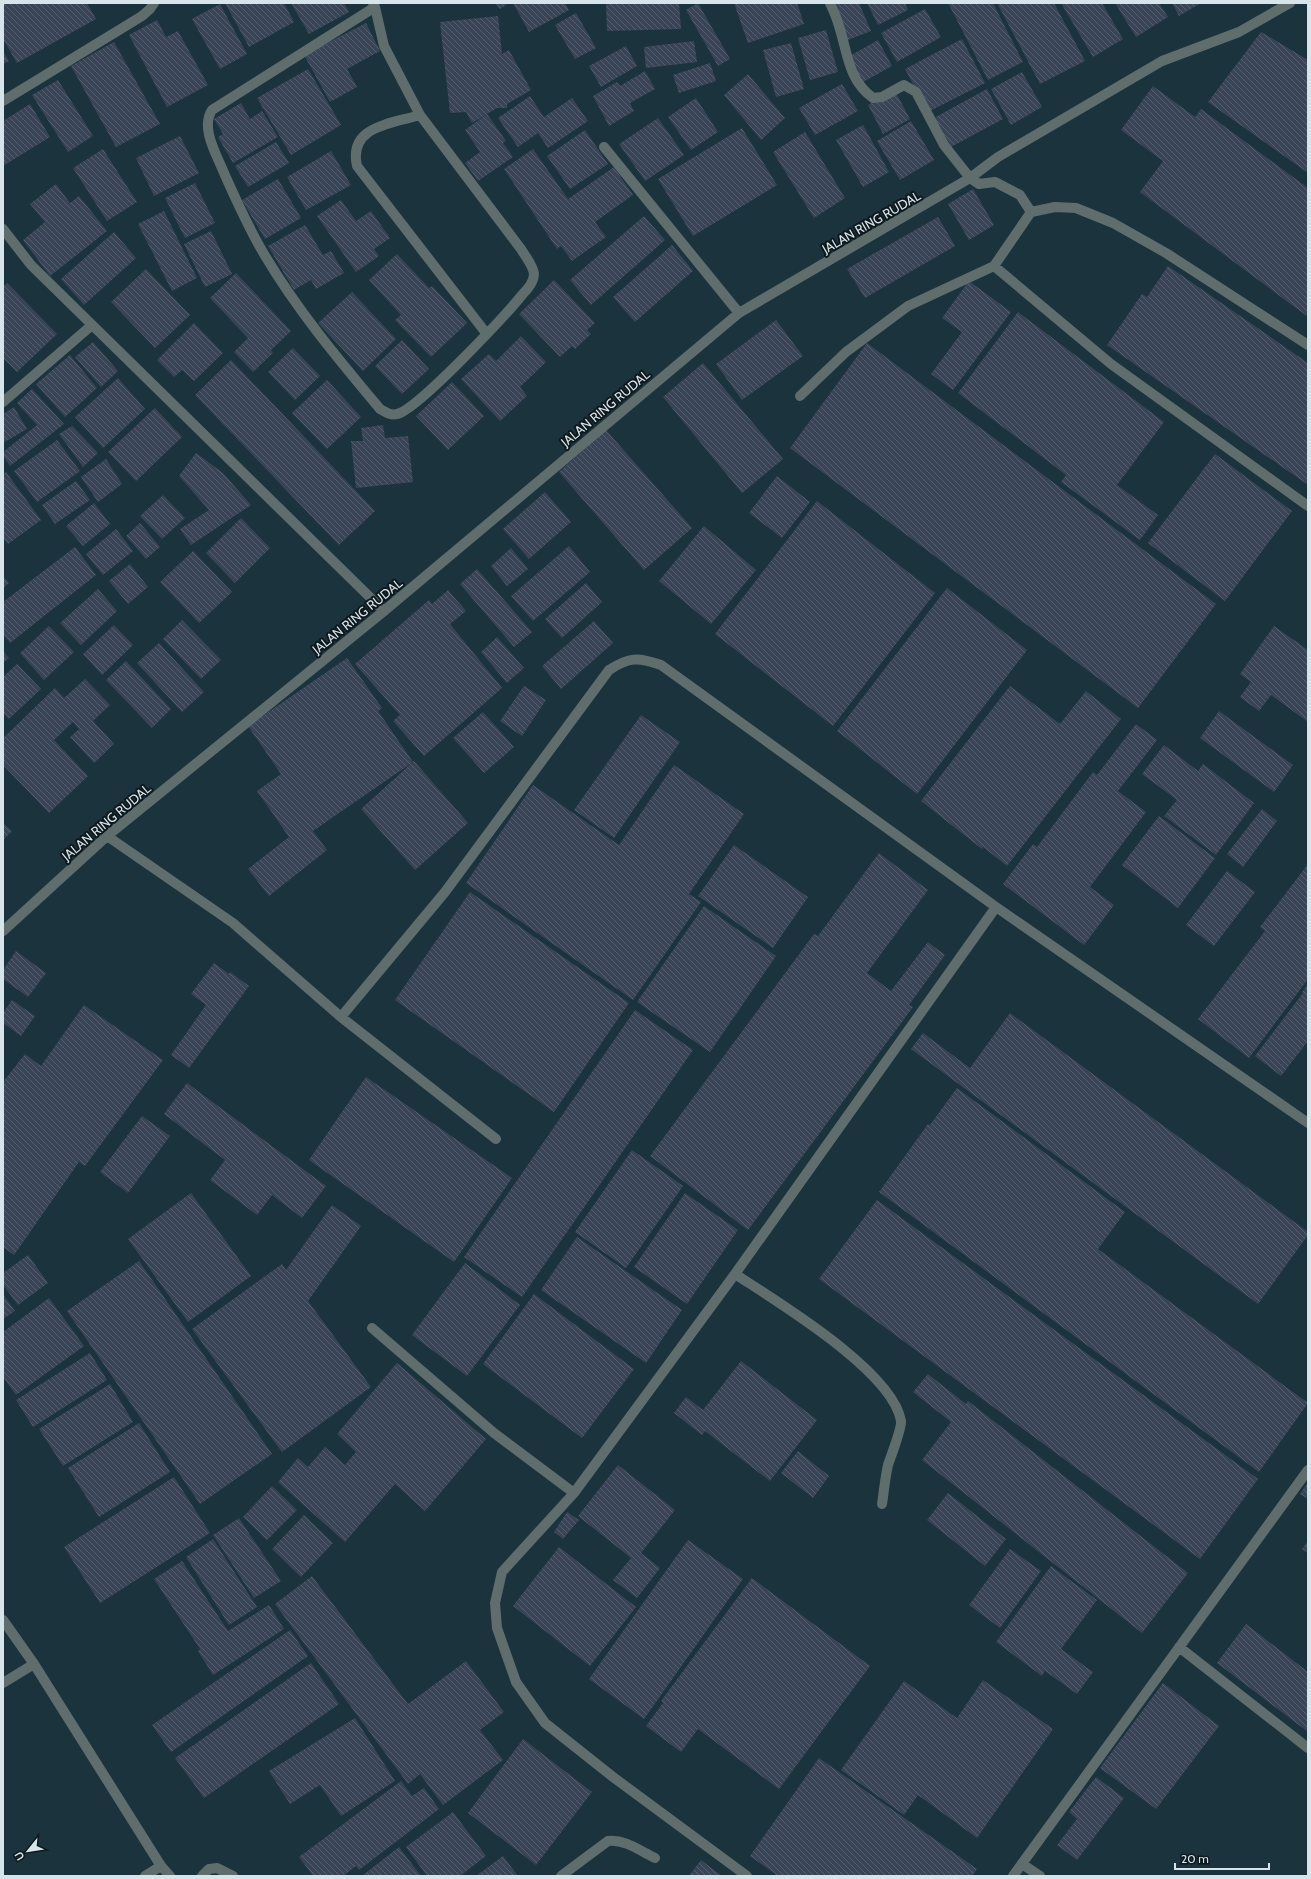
<svg xmlns="http://www.w3.org/2000/svg" width="1311" height="1879" font-family="Cabin,sans-serif">
  <style>
    .building { fill: url(#building-back-hatch) }
    .lines { fill: none; stroke-linecap: round; stroke-linejoin: round }
    .minor { stroke: #606d6d; stroke-width: 10 }
    .labels { text-anchor: middle; dominant-baseline: central; stroke-width: 4; stroke-linejoin: round; paint-order: stroke }
    .street-label { font-size: 13px; fill: #d7e5eb; stroke: #0f191d }
  </style>
  <defs>
    <pattern id="building-back-hatch" width="6" height="6" patternUnits="userSpaceOnUse"><rect width="6" height="6" fill="#394457"/><path d="M-1 5l2 2M0 0l6 6M5-1l2 2" fill="none" stroke="#555f6f"/></pattern>
  </defs>
  <rect width="100%" height="100%" fill="#1b333d"/>
  <path class="building" d="M 3,3 L 87,3 L 96,19 L 17,63 L 3,39 Z
    M 225,3 L 284,3 L 294,22 L 249,47 Z
    M 291,3 L 344,3 L 349,12 L 309,34 Z
    M 495,3 L 509,3 L 500,9 Z
    M 513,3 L 565,3 L 569,10 L 529,32 Z
    M 606,3 L 679,3 L 681,29 L 607,31 Z
    M 698,3 L 730,59 L 718,66 L 686,10 Z
    M 734,3 L 797,3 L 804,24 L 748,43 Z
    M 832,3 L 859,3 L 871,31 L 848,40 Z
    M 867,3 L 905,3 L 908,10 L 878,25 Z
    M 948,3 L 993,3 L 1023,62 L 988,80 Z
    M 997,3 L 1054,3 L 1085,61 L 1040,84 Z
    M 1061,3 L 1102,3 L 1123,39 L 1093,57 Z
    M 1115,3 L 1159,3 L 1168,17 L 1136,37 Z
    M 1172,3 L 1201,3 L 1179,16 Z
    M 220,4 L 247,54 L 220,69 L 192,19 Z
    M 925,9 L 941,37 L 897,62 L 881,33 Z
    M 576,13 L 596,48 L 575,59 L 555,25 Z
    M 498,16 L 502,54 L 509,50 L 531,90 L 507,104 L 507,108 L 497,108 L 472,123 L 466,112 L 450,113 L 440,22 Z
    M 157,20 L 166,37 L 178,31 L 208,85 L 167,107 L 129,35 Z
    M 366,23 L 380,51 L 347,69 L 357,87 L 330,102 L 304,55 Z
    M 826,30 L 838,72 L 810,80 L 798,38 Z
    M 1261,32 L 1308,60 L 1308,173 L 1208,102 Z
    M 962,39 L 985,83 L 928,112 L 905,69 Z
    M 878,40 L 892,66 L 863,82 L 848,57 Z
    M 694,41 L 697,62 L 646,68 L 644,47 Z
    M 114,42 L 160,124 L 116,147 L 71,66 Z
    M 791,43 L 804,89 L 776,97 L 763,50 Z
    M 626,46 L 637,66 L 601,87 L 589,66 Z
    M 3,51 L 9,61 L 3,64 Z
    M 710,63 L 716,81 L 679,93 L 673,75 Z
    M 308,69 L 341,125 L 291,155 L 257,98 Z
    M 645,71 L 655,89 L 630,103 L 634,111 L 609,126 L 593,96 L 617,82 L 620,86 Z
    M 1022,72 L 1042,107 L 1011,125 L 991,89 Z
    M 748,74 L 785,118 L 761,140 L 724,95 Z
    M 58,80 L 93,136 L 68,152 L 32,95 Z
    M 842,84 L 858,111 L 815,135 L 799,108 Z
    M 1153,86 L 1195,117 L 1201,109 L 1308,188 L 1308,317 L 1140,192 L 1163,161 L 1121,130 Z
    M 987,89 L 1003,119 L 949,148 L 932,119 Z
    M 895,91 L 910,119 L 883,134 L 868,105 Z
    M 530,96 L 544,117 L 572,98 L 588,121 L 548,148 L 538,133 L 518,147 L 498,118 Z
    M 696,98 L 718,132 L 691,150 L 668,117 Z
    M 241,103 L 250,119 L 262,111 L 278,137 L 233,163 L 218,137 L 223,134 L 214,119 Z
    M 30,104 L 50,137 L 3,166 L 3,121 Z
    M 487,114 L 506,141 L 503,143 L 513,157 L 478,181 L 465,163 L 480,152 L 465,130 Z
    M 658,118 L 684,155 L 645,181 L 619,144 Z
    M 911,121 L 934,160 L 900,180 L 877,141 Z
    M 863,125 L 889,172 L 863,187 L 836,140 Z
    M 742,128 L 777,185 L 693,236 L 658,179 Z
    M 585,130 L 608,164 L 570,189 L 547,156 Z
    M 805,132 L 845,198 L 814,218 L 773,152 Z
    M 180,136 L 199,173 L 154,196 L 136,158 Z
    M 276,142 L 289,163 L 248,187 L 235,166 Z
    M 103,149 L 137,202 L 107,221 L 73,168 Z
    M 533,149 L 568,199 L 614,167 L 633,195 L 595,222 L 606,237 L 572,261 L 561,246 L 557,249 L 504,169 Z
    M 331,151 L 351,185 L 306,210 L 287,177 Z
    M 278,179 L 301,218 L 265,239 L 242,200 Z
    M 195,183 L 215,223 L 185,238 L 165,198 Z
    M 56,184 L 70,203 L 79,196 L 107,231 L 50,276 L 23,240 L 45,222 L 30,204 Z
    M 973,189 L 994,225 L 969,240 L 948,204 Z
    M 341,200 L 356,221 L 371,211 L 390,238 L 374,249 L 379,256 L 356,272 L 317,216 Z
    M 164,211 L 197,278 L 172,291 L 138,224 Z
    M 644,216 L 665,240 L 591,305 L 570,280 Z
    M 938,217 L 955,246 L 865,298 L 847,269 Z
    M 305,225 L 323,255 L 331,251 L 344,273 L 316,289 L 311,280 L 294,290 L 268,246 Z
    M 211,231 L 232,274 L 205,287 L 184,244 Z
    M 114,232 L 136,258 L 84,305 L 61,279 Z
    M 672,245 L 693,271 L 635,322 L 613,297 Z
    M 397,254 L 429,288 L 432,286 L 467,323 L 431,357 L 395,320 L 401,315 L 369,280 Z
    M 1168,266 L 1308,363 L 1308,485 L 1107,345 L 1142,294 L 1147,297 Z
    M 146,269 L 190,315 L 155,348 L 111,302 Z
    M 236,273 L 291,331 L 271,350 L 273,353 L 253,372 L 234,352 L 248,338 L 210,298 Z
    M 554,280 L 595,323 L 587,330 L 591,334 L 575,349 L 572,346 L 560,357 L 519,314 Z
    M 969,281 L 1011,312 L 953,390 L 931,374 L 962,332 L 942,318 Z
    M 7,283 L 57,334 L 17,372 L 3,358 L 3,287 Z
    M 352,292 L 396,339 L 363,371 L 318,323 Z
    M 1018,312 L 1164,422 L 1117,485 L 1158,515 L 1140,540 L 1061,482 L 1066,475 L 958,393 Z
    M 776,320 L 803,356 L 742,400 L 716,364 Z
    M 194,323 L 223,353 L 194,381 L 182,370 L 174,377 L 157,360 Z
    M 521,336 L 546,362 L 520,387 L 527,396 L 500,421 L 461,379 L 489,354 L 496,361 Z
    M 402,340 L 429,369 L 402,394 L 375,366 Z
    M 93,342 L 118,371 L 101,387 L 75,357 Z
    M 867,343 L 1216,604 L 1138,708 L 790,448 Z
    M 293,348 L 320,376 L 295,400 L 268,372 Z
    M 70,355 L 97,388 L 65,417 L 36,384 Z
    M 231,360 L 375,511 L 339,545 L 195,395 Z
    M 703,363 L 783,459 L 742,493 L 663,397 Z
    M 118,378 L 145,409 L 103,448 L 75,417 Z
    M 327,380 L 361,417 L 327,449 L 292,413 Z
    M 452,382 L 484,416 L 448,450 L 416,416 Z
    M 32,389 L 64,424 L 10,466 L 3,456 L 3,452 L 37,425 L 17,403 Z
    M 14,407 L 27,429 L 3,443 L 3,414 Z
    M 155,408 L 182,437 L 136,481 L 108,452 Z
    M 383,425 L 385,438 L 408,436 L 413,482 L 356,488 L 351,441 L 363,441 L 361,428 Z
    M 72,426 L 98,453 L 83,467 L 59,434 Z
    M 606,430 L 692,528 L 644,570 L 559,472 Z
    M 57,440 L 80,471 L 37,502 L 14,471 Z
    M 196,453 L 223,473 L 251,505 L 191,545 L 180,529 L 209,510 L 179,476 Z
    M 1215,454 L 1292,511 L 1225,601 L 1148,543 Z
    M 106,459 L 122,484 L 98,502 L 81,477 Z
    M 6,472 L 41,520 L 8,544 L 3,538 L 3,474 Z
    M 777,476 L 810,502 L 782,538 L 749,513 Z
    M 76,481 L 90,500 L 55,524 L 42,505 Z
    M 545,492 L 571,522 L 529,559 L 503,529 Z
    M 163,495 L 185,518 L 162,539 L 140,516 Z
    M 817,501 L 935,593 L 833,726 L 715,634 Z
    M 94,503 L 110,524 L 83,546 L 66,526 Z
    M 241,518 L 270,548 L 235,583 L 206,553 Z
    M 140,523 L 160,547 L 146,559 L 126,536 Z
    M 704,526 L 756,570 L 711,624 L 659,581 Z
    M 116,529 L 133,551 L 103,575 L 86,554 Z
    M 569,546 L 590,572 L 533,621 L 511,596 Z
    M 75,547 L 96,575 L 10,643 L 3,634 L 3,602 Z
    M 511,548 L 528,569 L 507,586 L 491,566 Z
    M 193,551 L 232,592 L 199,623 L 160,582 Z
    M 130,564 L 148,587 L 128,604 L 109,581 Z
    M 477,569 L 532,632 L 514,647 L 460,584 Z
    M 3,576 L 9,583 L 3,588 Z
    M 586,583 L 602,602 L 562,638 L 545,619 Z
    M 947,588 L 1027,650 L 917,794 L 837,731 Z
    M 98,589 L 117,611 L 81,645 L 60,623 Z
    M 448,590 L 466,611 L 450,624 L 502,688 L 424,756 L 393,721 L 400,715 L 355,664 L 429,600 L 432,604 Z
    M 182,620 L 221,660 L 201,679 L 163,639 Z
    M 594,621 L 613,643 L 561,689 L 542,666 Z
    M 114,625 L 133,645 L 102,675 L 83,654 Z
    M 49,626 L 74,652 L 44,680 L 20,653 Z
    M 1274,626 L 1308,650 L 1308,722 L 1271,695 L 1259,711 L 1240,697 L 1251,682 L 1240,674 Z
    M 497,637 L 524,668 L 507,683 L 481,652 Z
    M 159,643 L 204,692 L 182,712 L 137,663 Z
    M 3,651 L 9,658 L 3,663 Z
    M 347,658 L 382,708 L 378,711 L 413,762 L 313,831 L 327,850 L 269,896 L 248,869 L 289,837 L 257,791 L 281,774 L 248,726 Z
    M 126,661 L 171,709 L 152,728 L 106,680 Z
    M 17,664 L 41,689 L 9,719 L 3,713 L 3,677 Z
    M 85,679 L 110,705 L 93,721 L 114,744 L 94,763 L 70,737 L 79,729 L 73,722 L 54,740 L 88,776 L 49,813 L 3,765 L 3,738 L 55,688 L 64,698 Z
    M 524,686 L 546,700 L 522,736 L 500,721 Z
    M 1010,686 L 1060,724 L 1086,691 L 1121,719 L 1007,866 L 983,847 L 982,849 L 921,801 Z
    M 1219,711 L 1293,765 L 1274,792 L 1200,738 Z
    M 483,712 L 514,747 L 484,773 L 453,738 Z
    M 641,715 L 680,742 L 614,838 L 574,810 Z
    M 1136,724 L 1157,740 L 1118,791 L 1146,812 L 1090,887 L 1114,905 L 1084,945 L 1003,884 L 1033,844 L 1037,847 L 1093,772 L 1097,775 Z
    M 1164,745 L 1198,771 L 1203,764 L 1254,803 L 1216,855 L 1164,816 L 1177,800 L 1142,774 Z
    M 414,761 L 468,823 L 415,870 L 361,809 Z
    M 674,765 L 744,814 L 689,894 L 701,902 L 633,1000 L 466,883 L 533,785 L 619,845 Z
    M 1262,809 L 1277,821 L 1243,867 L 1227,854 Z
    M 1159,816 L 1215,858 L 1178,908 L 1122,865 Z
    M 3,823 L 12,831 L 3,840 Z
    M 734,845 L 808,897 L 773,948 L 698,896 Z
    M 879,853 L 928,890 L 867,973 L 891,991 L 928,942 L 945,955 L 909,1005 L 913,1007 L 748,1230 L 650,1156 L 814,934 L 818,936 Z
    M 1308,864 L 1308,979 L 1249,1058 L 1198,1019 L 1265,931 L 1260,927 Z
    M 1227,871 L 1255,892 L 1214,946 L 1186,925 Z
    M 470,892 L 629,1003 L 554,1112 L 395,1000 Z
    M 704,906 L 776,956 L 710,1052 L 637,1002 Z
    M 16,951 L 46,973 L 28,997 L 3,979 L 3,970 Z
    M 214,963 L 229,974 L 230,972 L 249,986 L 189,1068 L 171,1055 L 206,1005 L 191,994 Z
    M 1308,984 L 1308,1041 L 1281,1076 L 1255,1056 L 1303,993 L 1302,992 Z
    M 12,1000 L 35,1016 L 21,1036 L 3,1023 L 3,1013 Z
    M 84,1005 L 163,1060 L 85,1166 L 79,1162 L 14,1255 L 3,1247 L 3,1082 L 25,1054 L 41,1066 Z
    M 635,1010 L 693,1050 L 522,1297 L 464,1257 Z
    M 1010,1013 L 1308,1232 L 1308,1235 L 1258,1304 L 911,1049 L 923,1033 L 970,1068 Z
    M 366,1077 L 512,1178 L 454,1262 L 309,1160 Z
    M 187,1083 L 326,1186 L 302,1218 L 272,1195 L 257,1215 L 210,1180 L 225,1160 L 164,1114 Z
    M 957,1088 L 1125,1212 L 1098,1249 L 1308,1403 L 1259,1472 L 879,1192 L 928,1124 L 930,1125 Z
    M 142,1116 L 170,1136 L 128,1193 L 100,1172 Z
    M 632,1150 L 683,1186 L 626,1268 L 575,1232 Z
    M 191,1193 L 251,1276 L 188,1322 L 128,1239 Z
    M 685,1193 L 738,1230 L 687,1304 L 634,1267 Z
    M 877,1200 L 1258,1479 L 1200,1559 L 819,1279 Z
    M 332,1205 L 361,1226 L 308,1301 L 371,1387 L 282,1452 L 192,1329 L 282,1264 L 286,1270 Z
    M 577,1237 L 682,1310 L 646,1363 L 541,1290 Z
    M 28,1255 L 48,1283 L 18,1305 L 3,1285 L 3,1273 Z
    M 139,1261 L 272,1454 L 200,1504 L 67,1311 Z
    M 465,1263 L 520,1305 L 467,1376 L 412,1335 Z
    M 3,1294 L 15,1311 L 3,1319 Z
    M 534,1294 L 634,1369 L 582,1438 L 483,1364 Z
    M 49,1298 L 84,1346 L 16,1395 L 3,1377 L 3,1332 Z
    M 90,1353 L 107,1380 L 33,1427 L 16,1400 Z
    M 741,1361 L 817,1420 L 770,1481 L 705,1431 L 702,1435 L 674,1413 L 686,1397 L 703,1410 Z
    M 397,1363 L 486,1439 L 425,1511 L 395,1484 L 345,1542 L 278,1482 L 298,1458 L 308,1467 L 325,1447 L 345,1465 L 356,1452 L 337,1434 Z
    M 928,1374 L 966,1404 L 968,1401 L 1188,1573 L 1142,1633 L 922,1460 L 951,1422 L 913,1392 Z
    M 110,1384 L 133,1422 L 63,1466 L 39,1429 Z
    M 139,1423 L 170,1472 L 99,1517 L 68,1468 Z
    M 798,1451 L 829,1476 L 813,1498 L 781,1473 Z
    M 618,1465 L 675,1510 L 641,1553 L 660,1568 L 637,1598 L 613,1580 L 631,1558 L 578,1516 Z
    M 174,1477 L 210,1533 L 100,1603 L 64,1547 Z
    M 1308,1482 L 1308,1499 L 1300,1494 Z
    M 272,1486 L 297,1510 L 267,1540 L 243,1517 Z
    M 948,1493 L 1006,1539 L 985,1566 L 927,1520 Z
    M 567,1512 L 579,1520 L 563,1539 L 554,1532 Z
    M 304,1515 L 333,1543 L 301,1577 L 272,1549 Z
    M 239,1518 L 281,1581 L 254,1598 L 213,1535 Z
    M 213,1539 L 257,1607 L 229,1625 L 186,1557 Z
    M 688,1540 L 743,1579 L 644,1719 L 589,1679 Z
    M 1308,1541 L 1308,1553 L 1302,1549 Z
    M 559,1547 L 636,1607 L 590,1666 L 513,1606 Z
    M 1010,1549 L 1041,1571 L 1000,1628 L 969,1605 Z
    M 182,1561 L 228,1631 L 269,1605 L 284,1629 L 213,1675 L 198,1651 L 200,1649 L 154,1579 Z
    M 1051,1566 L 1097,1600 L 1061,1649 L 1093,1672 L 1077,1694 L 1045,1671 L 1042,1676 L 996,1642 Z
    M 312,1576 L 408,1704 L 466,1661 L 504,1712 L 480,1730 L 503,1760 L 443,1805 L 420,1774 L 408,1784 L 275,1604 Z
    M 752,1578 L 870,1666 L 779,1789 L 698,1729 L 681,1752 L 646,1726 L 663,1703 L 661,1701 Z
    M 1246,1624 L 1308,1672 L 1308,1732 L 1217,1663 Z
    M 290,1630 L 308,1656 L 171,1752 L 152,1725 Z
    M 311,1663 L 339,1704 L 204,1798 L 175,1758 Z
    M 983,1680 L 1053,1729 L 977,1838 L 918,1795 L 904,1815 L 841,1770 L 904,1681 L 957,1718 Z
    M 1163,1683 L 1219,1726 L 1156,1809 L 1100,1768 Z
    M 355,1718 L 395,1781 L 341,1816 L 320,1785 L 290,1804 L 269,1771 Z
    M 523,1739 L 592,1792 L 536,1865 L 468,1813 Z
    M 819,1758 L 977,1869 L 972,1876 L 778,1876 L 750,1856 Z
    M 1096,1777 L 1124,1798 L 1077,1860 L 1057,1845 L 1077,1819 L 1069,1812 Z
    M 401,1781 L 412,1796 L 424,1788 L 439,1809 L 359,1870 L 356,1866 L 343,1876 L 313,1876 L 299,1857 Z
    M 453,1812 L 486,1856 L 460,1876 L 427,1876 L 406,1847 Z
    M 399,1847 L 421,1876 L 364,1876 L 363,1875 Z
    M 503,1856 L 518,1876 L 476,1876 Z
    M 701,1860 L 722,1876 L 689,1876 Z"/>
  <g class="lines">
    <path class="minor" d="M 373,3 L 375,7 L 384,46 L 420,115 L 521,249 C 525,256 533,265 534,274 C 534,281 527,290 522,295 C 505,316 417,410 397,414 C 391,416 385,412 380,409 C 339,360 297,310 264,254 C 249,229 236,200 224,173 C 217,155 200,128 212,110 L 375,7
      M 3,101 L 142,16 L 150,9 L 154,3
      M 420,115 C 391,124 348,126 357,166 L 486,333
      M 604,147 L 739,313
      M 1031,212 L 1055,207 L 1076,208 L 1113,223 L 1166,253 L 1308,345
      M 3,229 L 31,265 L 384,611
      M 994,266 L 1111,364 L 1308,506
      M 800,396 L 846,352 L 908,306 L 994,266 L 1031,212 L 1020,195 L 995,182 L 979,184 L 970,178 L 944,145 L 916,92 L 904,85 L 882,97 L 873,98 C 847,79 848,52 838,23 C 836,16 833,10 830,3
      M 3,402 L 92,325
      M 107,836 L 233,923 L 341,1017 L 445,892 L 609,670 C 629,657 638,657 661,665 L 996,907 L 1308,1123
      M 3,931 L 107,836 L 384,611 L 739,313 L 970,178 L 998,157 L 1162,61 L 1239,32 L 1290,3
      M 341,1017 L 496,1139
      M 735,1274 C 776,1301 893,1371 901,1421 C 902,1428 891,1456 888,1465 C 885,1478 884,1491 882,1504
      M 372,1328 L 494,1433 L 574,1493
      M 3,1620 L 34,1664 L 161,1866 L 170,1876
      M 1179,1647 L 1308,1748
      M 3,1683 L 34,1664
      M 1022,1864 L 1040,1876
      M 145,1876 L 161,1866
      M 202,1876 L 209,1869 L 217,1868 L 233,1876
      M 561,1876 L 608,1841 C 625,1839 640,1851 655,1858
      M 747,1876 L 613,1777 L 545,1723 L 516,1682 L 497,1628 L 495,1603 L 502,1572 L 574,1493 L 735,1274 L 996,907
      M 1013,1876 L 1308,1470"/>
  </g>
  <g class="labels">
    <g class="street-label">
      <text transform="translate(871 222) rotate(-30)">JALAN RING RUDAL</text>
      <text transform="translate(605 408) rotate(-40)">JALAN RING RUDAL</text>
      <text transform="translate(357 616) rotate(-39)">JALAN RING RUDAL</text>
      <text transform="translate(106 822) rotate(-40)">JALAN RING RUDAL</text>
    </g>
  </g>
  <rect width="1311" height="1879" fill="none" stroke="#d7e5eb" stroke-width="8"/>
  <g transform="translate(28 1851) rotate(240)" stroke="#0f191d" stroke-width="3" paint-order="stroke">
  <path d="M0-3L7 15L0 10L-7 15Z" fill="#d7e5eb"/>
  <text y="-6" font-size="11" font-weight="bold" text-anchor="middle" fill="#d7e5eb">U</text>
  </g>
  <path d="M1175 1863v6h94v-6" fill="none" stroke="#d7e5eb" stroke-width="2"/>
  <text x="1181" y="1863" font-size="12" fill="#d7e5eb" stroke="#0f191d" stroke-width="3" paint-order="stroke">20 m</text>
</svg>
